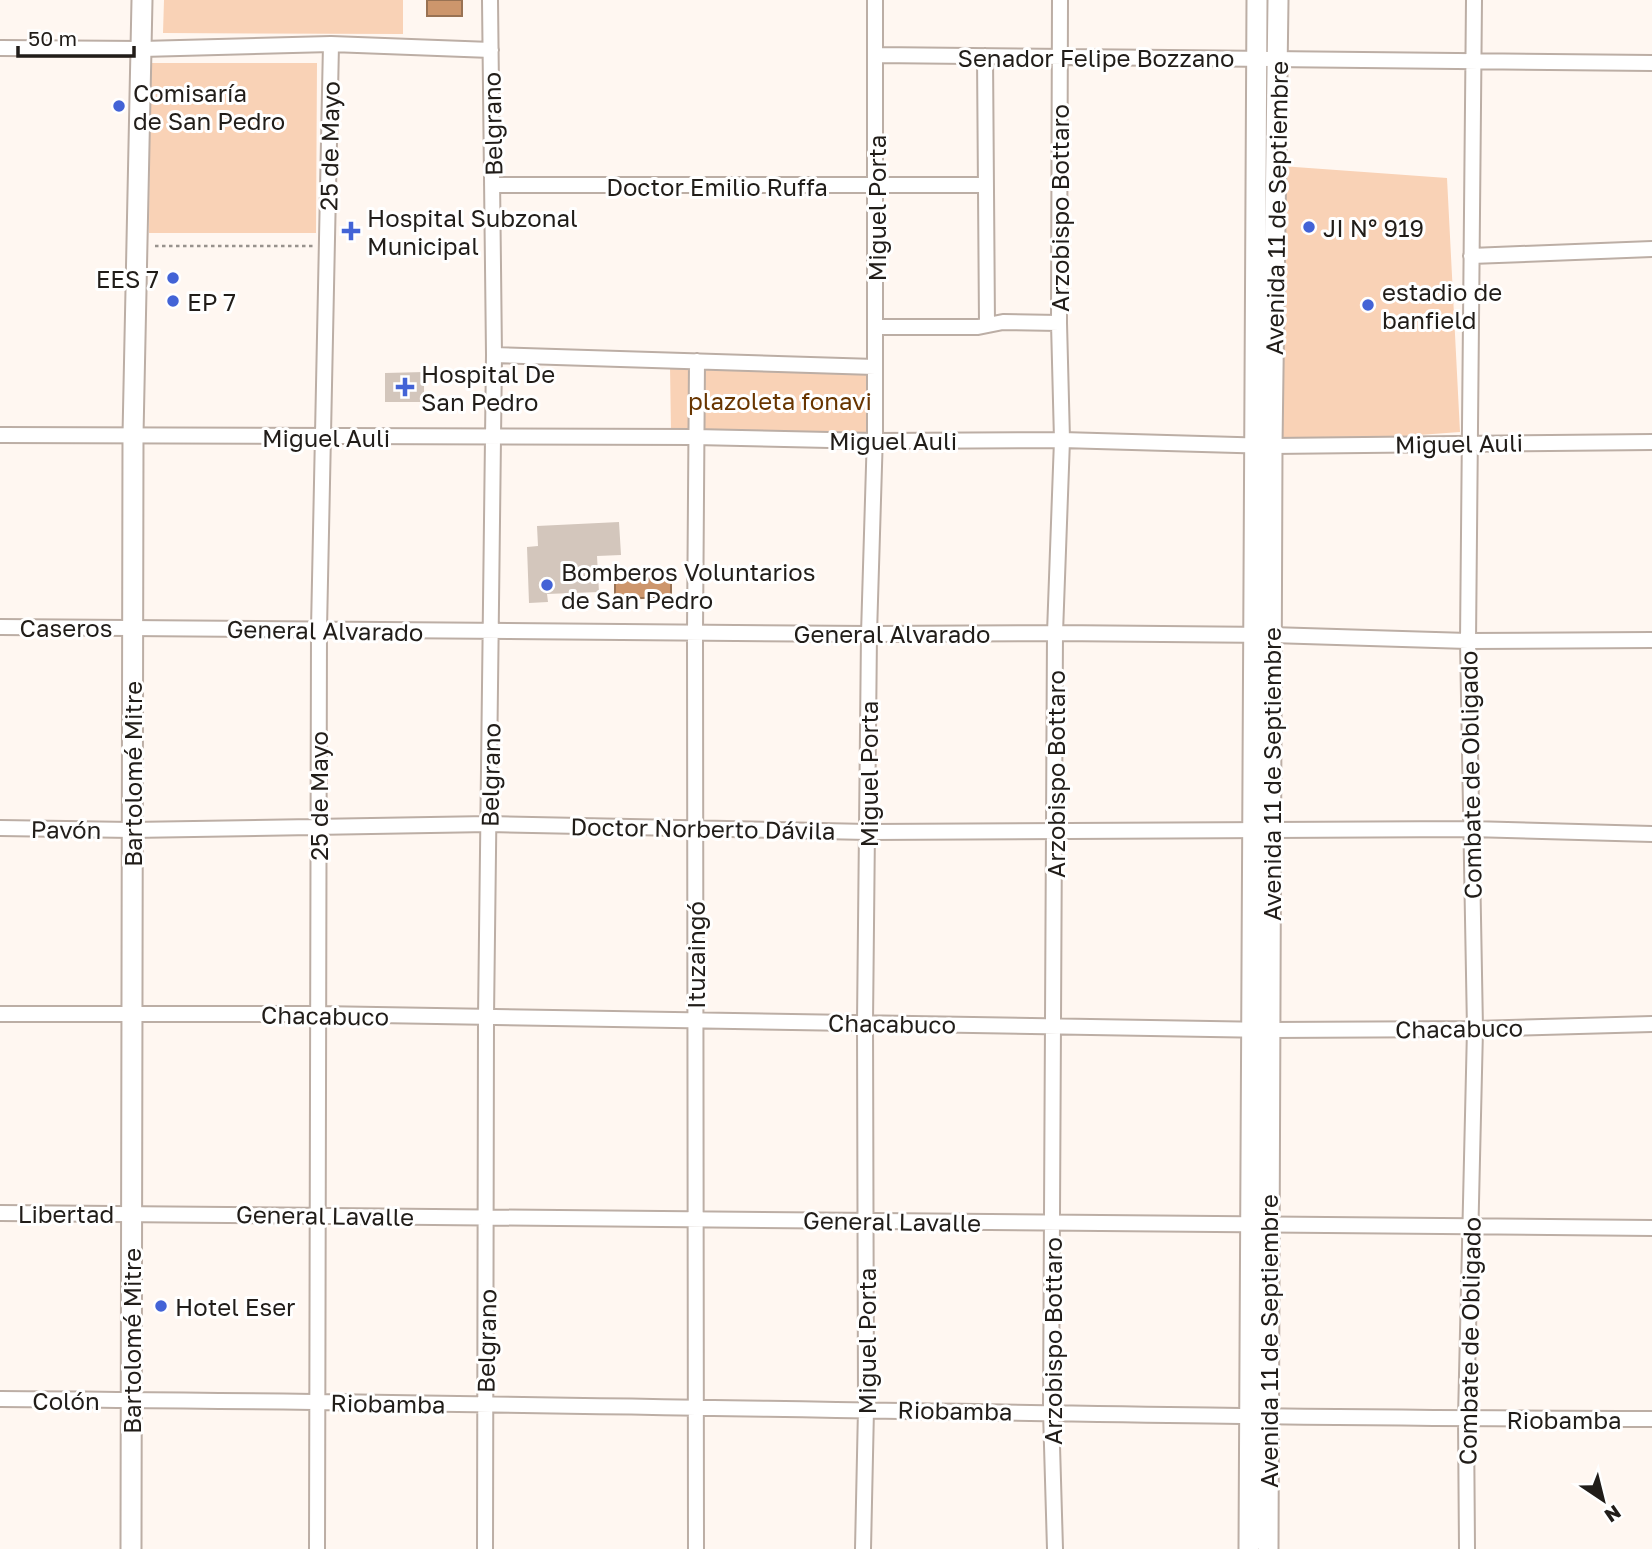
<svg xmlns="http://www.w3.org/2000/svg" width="1652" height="1549" font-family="'Golos Text',sans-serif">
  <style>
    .green { fill: #f9d2b6 }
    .water { fill: #cd966c; stroke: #997253; stroke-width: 2 }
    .building { fill: #d3c6bc }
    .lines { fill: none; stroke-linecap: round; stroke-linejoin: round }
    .minor-casing { stroke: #bcaea5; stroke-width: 18 }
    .secondary-casing { stroke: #bcaea5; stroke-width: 23 }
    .path { stroke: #98928d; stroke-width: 2.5; stroke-dasharray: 3.5 3.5; stroke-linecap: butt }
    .minor { stroke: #fff; stroke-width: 14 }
    .secondary { stroke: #fff; stroke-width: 19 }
    .poi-dot { fill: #4363d6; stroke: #fff; stroke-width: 2.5 }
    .labels { text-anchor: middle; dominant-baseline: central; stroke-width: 6; stroke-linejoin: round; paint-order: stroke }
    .street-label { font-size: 24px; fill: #211d19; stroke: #fff }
    .poi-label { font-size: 24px; fill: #211d19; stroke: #fff; text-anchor: start }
    .park-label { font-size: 24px; fill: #683500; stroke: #fff }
  </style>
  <rect width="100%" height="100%" fill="#fff7f1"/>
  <path class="green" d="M 164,0 L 403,0 L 403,34 L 163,33 Z
    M 150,63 L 317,63 L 316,233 L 149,233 Z
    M 1281,166 L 1447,178 L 1460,432 L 1282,445 Z
    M 670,366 L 871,370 L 875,433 L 671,432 Z"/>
  <path class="water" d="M 427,0 L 462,0 L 462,16 L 427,16 Z
    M 671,578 L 671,597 L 615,599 L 615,579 Z"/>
  <path class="building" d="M 424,372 L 424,402 L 385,402 L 385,373 Z
    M 619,522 L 621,555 L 597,556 L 599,592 L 547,594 L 548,602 L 529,603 L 527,547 L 538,546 L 537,526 Z"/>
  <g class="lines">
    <g class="minor-casing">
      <path id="minor" d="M 0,48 L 142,49 L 331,44 L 491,50
        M 876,55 L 1652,63
        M 985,56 L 987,325
        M 492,185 L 984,185
        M 1471,256 L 1652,249
        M 876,327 L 978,327 L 1003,322 L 1059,323
        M 494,355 L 875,367
        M 0,435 L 695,437 L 874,441 L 1062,440 L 1272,446 L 1652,442
        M 0,627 L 869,634 L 1055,633 L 1271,635 L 1468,641 L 1652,640
        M 0,828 L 132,830 L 489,824 L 868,832 L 1470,829 L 1652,834
        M 0,1014 L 318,1014 L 1270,1030 L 1475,1029 L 1652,1024
        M 0,1213 L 1652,1228
        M 0,1399 C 551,1402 1101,1418 1652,1419
        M 317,1549 L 319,629 L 331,44
        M 485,1549 L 486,1018 L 494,355 L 490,0
        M 696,1549 L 695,632 L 697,361
        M 863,1549 L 866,1409 L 865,1022 L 869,634 L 875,433 L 875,0
        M 1055,1549 L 1051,1411 L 1055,633 L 1062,440 L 1059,323 L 1060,0
        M 1467,1549 L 1466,1418 L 1475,1029 L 1468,641 L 1474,0"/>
    </g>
    <g class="secondary-casing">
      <path id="secondary" d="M 131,1549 L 133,435 L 142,0
        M 1249,1549 L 1257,0
        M 1268,1549 L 1272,446 L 1278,0"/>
    </g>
    <path class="path" d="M 155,246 L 313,246"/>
    <use href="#minor" class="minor"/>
    <use href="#secondary" class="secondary"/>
  </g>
  <g class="poi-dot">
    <circle cx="119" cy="106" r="7"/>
    <circle cx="1309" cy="227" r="7"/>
    <path d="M347.5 220.5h7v7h7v7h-7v7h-7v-7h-7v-7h7z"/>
    <circle cx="173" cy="278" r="7"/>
    <circle cx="173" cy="301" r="7"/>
    <circle cx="1368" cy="305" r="7"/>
    <path d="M401.5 376.5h7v7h7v7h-7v7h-7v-7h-7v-7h7z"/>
    <circle cx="547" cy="585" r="7"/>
    <circle cx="161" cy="1306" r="7"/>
  </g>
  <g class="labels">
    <g class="street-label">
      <text x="1096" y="57">Senador Felipe Bozzano</text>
      <text transform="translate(492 124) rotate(-91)">Belgrano</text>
      <text transform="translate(329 146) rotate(-89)">25 de Mayo</text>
      <text x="717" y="186">Doctor Emilio Ruffa</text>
      <text transform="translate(876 208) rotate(-90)">Miguel Porta</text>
      <text transform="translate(1059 208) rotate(-90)">Arzobispo Bottaro</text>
      <text transform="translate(1276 208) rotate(-89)">Avenida 11 de Septiembre</text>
      <text x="326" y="437">Miguel Auli</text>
      <text x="893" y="440">Miguel Auli</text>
      <text transform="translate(1459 443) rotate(-1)">Miguel Auli</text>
      <text x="66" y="627">Caseros</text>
      <text transform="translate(325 630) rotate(1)">General Alvarado</text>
      <text x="892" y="633">General Alvarado</text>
      <text transform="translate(132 774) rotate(-90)">Bartolomé Mitre</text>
      <text transform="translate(868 774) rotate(-90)">Miguel Porta</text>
      <text transform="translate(1055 774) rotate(-90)">Arzobispo Bottaro</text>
      <text transform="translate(1271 774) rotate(-90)">Avenida 11 de Septiembre</text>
      <text transform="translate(490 775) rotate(-89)">Belgrano</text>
      <text transform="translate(1470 775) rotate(-91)">Combate de Obligado</text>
      <text transform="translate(318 796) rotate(-90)">25 de Mayo</text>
      <text transform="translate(703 828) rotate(1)">Doctor Norberto Dávila</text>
      <text transform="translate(66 829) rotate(1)">Pavón</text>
      <text transform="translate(695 955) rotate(-90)">Ituzaingó</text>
      <text transform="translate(325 1015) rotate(1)">Chacabuco</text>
      <text transform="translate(892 1023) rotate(1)">Chacabuco</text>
      <text transform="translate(1459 1028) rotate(-1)">Chacabuco</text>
      <text x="66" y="1213">Libertad</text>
      <text transform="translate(325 1215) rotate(1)">General Lavalle</text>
      <text transform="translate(892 1221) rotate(1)">General Lavalle</text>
      <text transform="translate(131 1341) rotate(-90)">Bartolomé Mitre</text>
      <text transform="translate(486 1341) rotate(-89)">Belgrano</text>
      <text transform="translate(866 1341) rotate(-90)">Miguel Porta</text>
      <text transform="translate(1052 1341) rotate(-90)">Arzobispo Bottaro</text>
      <text transform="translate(1268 1341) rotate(-90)">Avenida 11 de Septiembre</text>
      <text transform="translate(1469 1341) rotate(-89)">Combate de Obligado</text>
      <text x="66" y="1400">Colón</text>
      <text transform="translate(388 1403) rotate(1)">Riobamba</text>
      <text transform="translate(955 1410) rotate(1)">Riobamba</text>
      <text x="1564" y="1419">Riobamba</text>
    </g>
    <g class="poi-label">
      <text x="133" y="92">Comisaría<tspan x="133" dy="28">de San Pedro</tspan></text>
      <text x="367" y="217">Hospital Subzonal<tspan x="367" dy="28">Municipal</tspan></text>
      <text x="1323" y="227">JI N° 919</text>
      <text x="159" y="278" text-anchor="end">EES 7</text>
      <text x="1382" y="291">estadio de<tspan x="1382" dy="28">banfield</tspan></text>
      <text x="187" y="301">EP 7</text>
      <text x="421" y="373">Hospital De<tspan x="421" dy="28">San Pedro</tspan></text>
      <text x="561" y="571">Bomberos Voluntarios<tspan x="561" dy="28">de San Pedro</tspan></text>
      <text x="175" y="1306">Hotel Eser</text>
    </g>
    <g class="park-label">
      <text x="780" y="400">plazoleta fonavi</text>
    </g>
  </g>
  <g transform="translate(1603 1500) rotate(145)" stroke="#ffffff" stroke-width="5" paint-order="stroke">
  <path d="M0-5L12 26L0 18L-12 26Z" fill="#211d19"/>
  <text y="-10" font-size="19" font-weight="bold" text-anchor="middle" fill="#211d19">N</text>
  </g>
  <path d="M18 46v10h116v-10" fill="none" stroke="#211d19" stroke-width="3.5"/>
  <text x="28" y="46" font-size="21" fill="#211d19" stroke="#ffffff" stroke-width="5" paint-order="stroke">50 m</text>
</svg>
